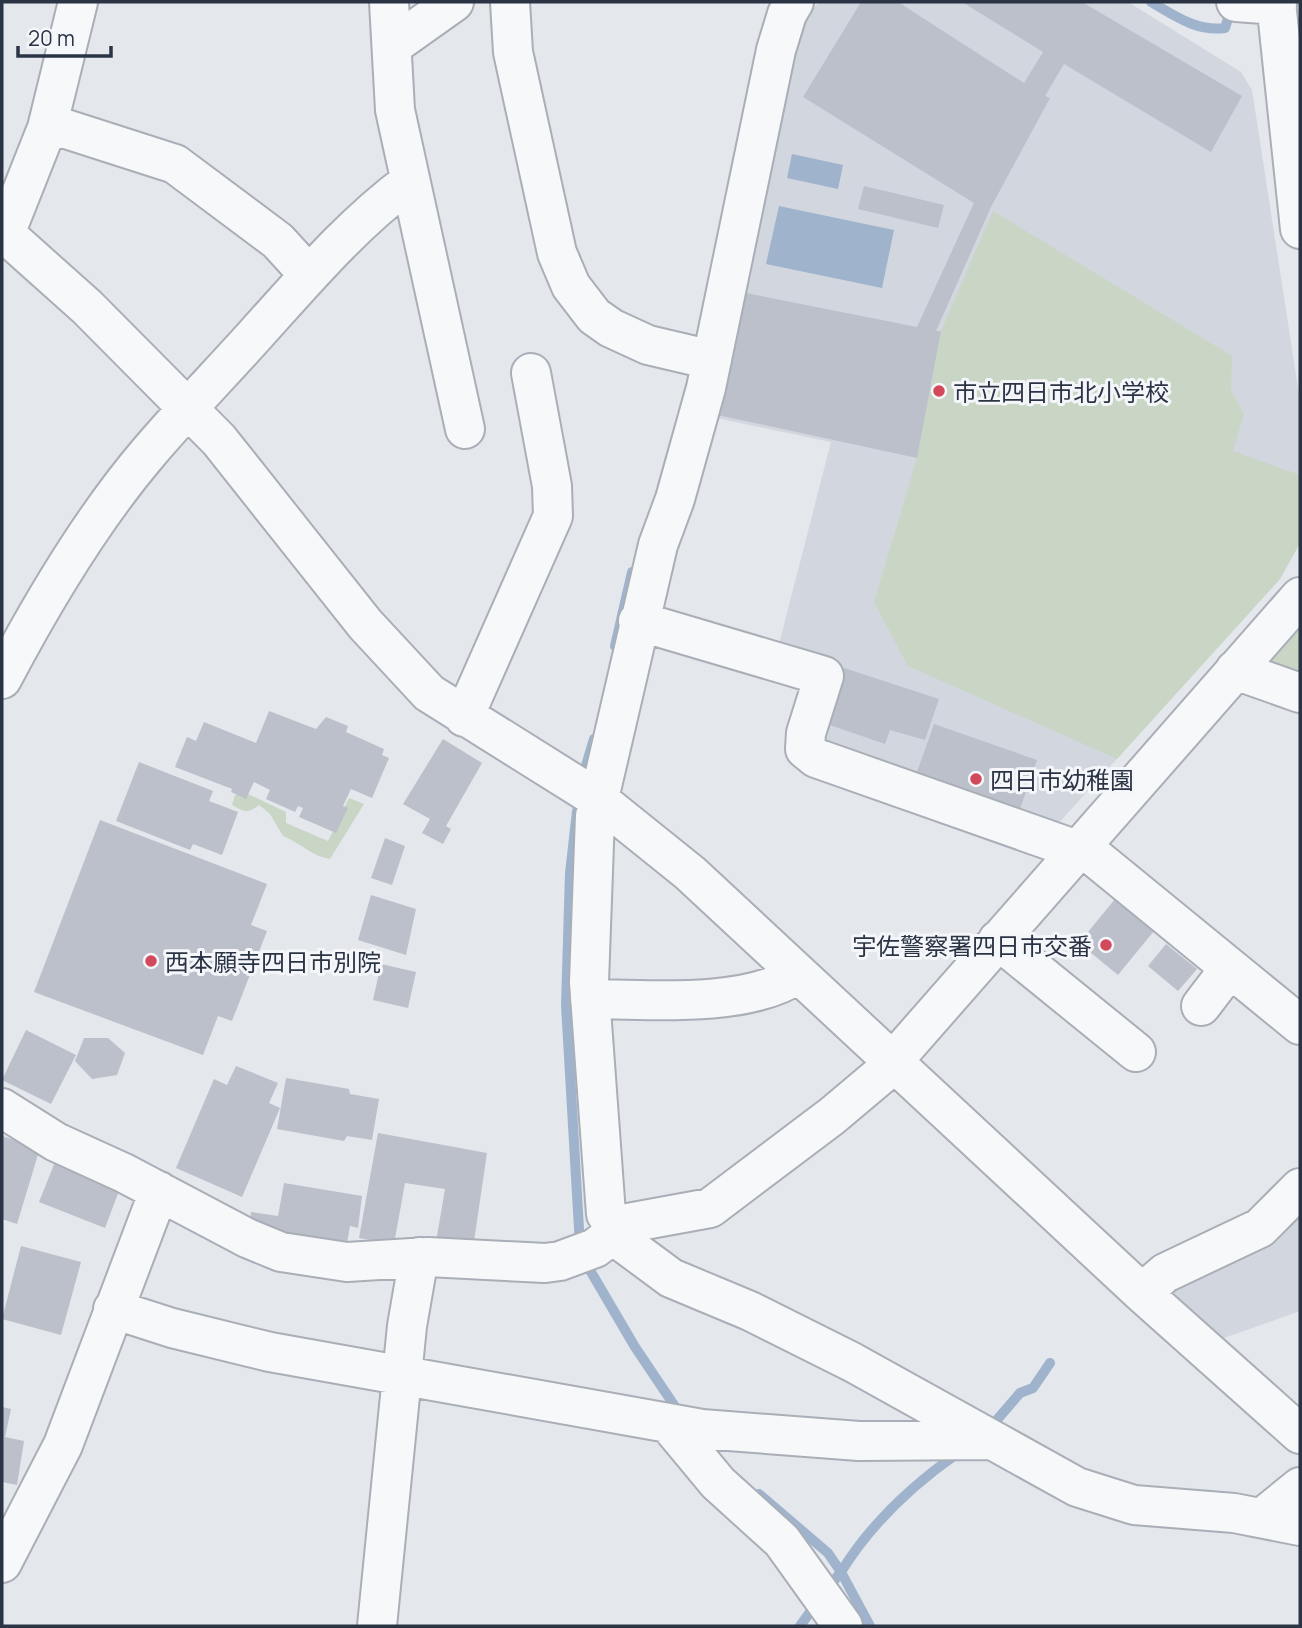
<svg xmlns="http://www.w3.org/2000/svg" width="1302" height="1628" font-family="Manrope,'Noto Sans JP',sans-serif">
  <style>
    .built { fill: #d2d6de }
    .green { fill: #c9d6c5 }
    .water { fill: #9fb4cc }
    .lines { fill: none; stroke-linecap: round; stroke-linejoin: round }
    .stream { stroke: #9fb4cc; stroke-width: 10 }
    .building { fill: #bbc0ca }
    .minor-casing { stroke: #a9aeb7; stroke-width: 42 }
    .minor { stroke: #f7f8fa; stroke-width: 38 }
    .poi-dot { fill: #d1495b; stroke: #f4f6f9; stroke-width: 2.5 }
    .labels { text-anchor: middle; dominant-baseline: central; stroke-width: 6; stroke-linejoin: round; paint-order: stroke }
    .poi-label { font-size: 24px; fill: #2b3445; stroke: #f4f6f9; text-anchor: start }
  </style>
  <rect width="100%" height="100%" fill="#e4e7ec"/>
  <path class="built" d="M 820,2 L 1128,2 L 1241,72 L 1252,90 L 1300,401 L 1300,543 L 1280,579 L 1055,827 L 817,753 L 837,668 L 777,652 L 831,442 L 707,416 L 794,25 Z
    M 1300,1208 L 1300,1311 L 1221,1339 L 1160,1285 Z"/>
  <path class="green" d="M 993,211 L 1232,356 L 1231,390 L 1244,414 L 1233,451 L 1300,475 L 1300,543 L 1280,579 L 1117,759 L 908,666 L 874,602 L 917,458 L 941,331 Z
    M 1300,618 L 1300,687 L 1249,668 Z
    M 246,793 L 286,812 L 286,823 L 328,841 L 349,798 L 364,804 L 330,859 C 311,856 301,843 283,836 L 270,814 L 259,805 C 248,814 244,812 232,805 L 235,795 Z"/>
  <path class="water" d="M 792,154 L 843,165 L 838,189 L 787,178 Z
    M 779,206 L 894,230 L 882,288 L 766,264 Z"/>
  <g class="lines">
    <path class="stream" d="M 1151,2 C 1175,16 1197,32 1225,28 L 1231,9
      M 615,646 L 632,572
      M 582,779 L 594,739
      M 577,811 L 570,873 L 566,1005 L 580,1246
      M 584,1260 L 635,1347 L 680,1414
      M 989,1429 L 1020,1393 L 1033,1388 L 1050,1363
      M 759,1494 L 828,1553 L 841,1572 L 827,1589
      M 800,1626 L 816,1604
      M 870,1626 L 841,1572 C 871,1523 911,1486 958,1453"/>
  </g>
  <path class="building" d="M 861,2 L 898,2 L 1024,83 L 1043,52 L 962,2 L 1082,2 L 1242,96 L 1211,152 L 1064,64 L 1045,96 L 1050,98 L 991,207 L 936,331 L 941,331 L 917,458 L 713,414 L 741,292 L 917,327 L 974,203 L 803,97 Z
    M 864,186 L 944,205 L 938,228 L 858,209 Z
    M 838,666 L 939,699 L 925,740 L 890,730 L 885,744 L 821,722 Z
    M 269,711 L 316,729 L 326,717 L 348,726 L 346,732 L 384,749 L 382,755 L 389,758 L 372,798 L 351,789 L 343,806 L 348,808 L 336,833 L 299,817 L 303,808 L 298,806 L 295,812 L 266,799 L 270,790 L 254,782 L 246,799 L 231,792 L 232,789 L 175,767 L 187,737 L 196,741 L 204,722 L 256,743 Z
    M 934,724 L 1037,760 L 1020,809 L 917,772 Z
    M 443,739 L 482,763 L 446,826 L 451,829 L 443,844 L 422,833 L 430,819 L 403,804 Z
    M 139,762 L 213,791 L 209,801 L 238,812 L 222,855 L 193,844 L 190,850 L 116,821 Z
    M 100,820 L 267,884 L 251,925 L 267,931 L 232,1021 L 218,1016 L 203,1055 L 34,992 Z
    M 385,838 L 405,846 L 392,885 L 371,878 Z
    M 371,895 L 416,909 L 406,955 L 358,940 Z
    M 1115,899 L 1154,931 L 1118,975 L 1079,943 Z
    M 1166,944 L 1197,969 L 1178,991 L 1148,966 Z
    M 381,964 L 416,972 L 408,1008 L 373,1000 Z
    M 26,1030 L 76,1055 L 51,1104 L 2,1080 Z
    M 84,1038 L 108,1038 L 125,1053 L 117,1075 L 92,1079 L 75,1061 Z
    M 236,1066 L 278,1083 L 269,1103 L 280,1108 L 242,1197 L 176,1168 L 214,1079 L 227,1085 Z
    M 286,1078 L 349,1089 L 350,1094 L 379,1099 L 372,1140 L 347,1136 L 344,1141 L 277,1129 Z
    M 378,1133 L 487,1153 L 473,1248 L 436,1242 L 445,1189 L 405,1183 L 394,1244 L 359,1238 Z
    M 2,1136 L 40,1148 L 17,1224 L 2,1219 Z
    M 57,1157 L 122,1183 L 105,1228 L 39,1202 Z
    M 284,1183 L 362,1196 L 358,1228 L 350,1226 L 346,1249 L 250,1225 L 251,1212 L 278,1216 Z
    M 21,1246 L 81,1262 L 61,1335 L 2,1319 Z
    M 2,1407 L 11,1409 L 5,1437 L 24,1441 L 17,1485 L 2,1482 Z"/>
  <g class="lines">
    <g class="minor-casing">
      <path id="minor" d="M 389,2 L 395,110 L 465,429
        M 510,2 L 513,52 L 557,253 L 571,286 L 594,316 L 611,328 L 648,345 L 712,360
        M 794,2 L 787,14 L 776,50 L 706,388 L 675,499 L 658,545 L 595,816 L 589,982 L 606,1214 L 625,1244 L 671,1278 L 750,1311 L 852,1362 L 1077,1487 L 1134,1505 L 1234,1513 L 1300,1526
        M 1236,2 L 1277,5
        M 1276,2 L 1300,229
        M 392,46 L 454,2
        M 47,128 L 66,129 L 175,164 L 278,241 L 309,275
        M 2,231 L 87,307 L 219,440 L 365,624 L 429,693 L 598,799 L 690,873 L 1142,1293 L 1300,1434
        M 5,234 L 47,128 L 78,2
        M 638,621 L 824,676 L 806,733 L 805,749 L 816,758 L 1077,850
        M 1235,670 L 1300,693
        M 2,679 C 43,601 91,520 149,452 C 183,412 220,374 256,334 C 304,281 351,225 409,182
        M 464,717 L 553,516 L 552,486 L 531,373
        M 1081,846 L 1300,1025
        M 998,940 L 1136,1052
        M 590,999 C 649,1000 748,1008 798,974
        M 1201,1006 L 1230,968
        M 893,1061 L 1300,597
        M 2,1108 L 56,1142 L 124,1173 L 247,1238 L 281,1252 L 347,1262 L 428,1257 L 545,1263 L 560,1261 L 595,1248 L 628,1223 L 710,1208 L 832,1116 L 895,1063
        M 1142,1293 L 1165,1273 L 1260,1228 L 1300,1188
        M 113,1309 L 172,1328 L 270,1352 L 702,1429 L 859,1441 L 990,1440
        M 669,1424 L 718,1483 L 782,1541 L 843,1626
        M 1263,1517 L 1300,1487
        M 2,1563 L 63,1445 L 159,1191
        M 377,1626 L 407,1326 L 419,1257"/>
    </g>
    <use href="#minor" class="minor"/>
  </g>
  <g class="poi-dot">
    <circle cx="939" cy="391" r="7"/>
    <circle cx="976" cy="779" r="7"/>
    <circle cx="1106" cy="945" r="7"/>
    <circle cx="151" cy="961" r="7"/>
  </g>
  <g class="labels">
    <g class="poi-label">
      <text x="953" y="391">市立四日市北小学校</text>
      <text x="990" y="779">四日市幼稚園</text>
      <text x="1092" y="945" text-anchor="end">宇佐警察署四日市交番</text>
      <text x="165" y="961">西本願寺四日市別院</text>
    </g>
  </g>
  <rect width="1302" height="1628" fill="none" stroke="#2b3445" stroke-width="7"/>
  <path d="M18 46v10h93v-10" fill="none" stroke="#2b3445" stroke-width="3.5"/>
  <text x="28" y="46" font-size="21" fill="#2b3445" stroke="#f4f6f9" stroke-width="5" paint-order="stroke">20 m</text>
</svg>
